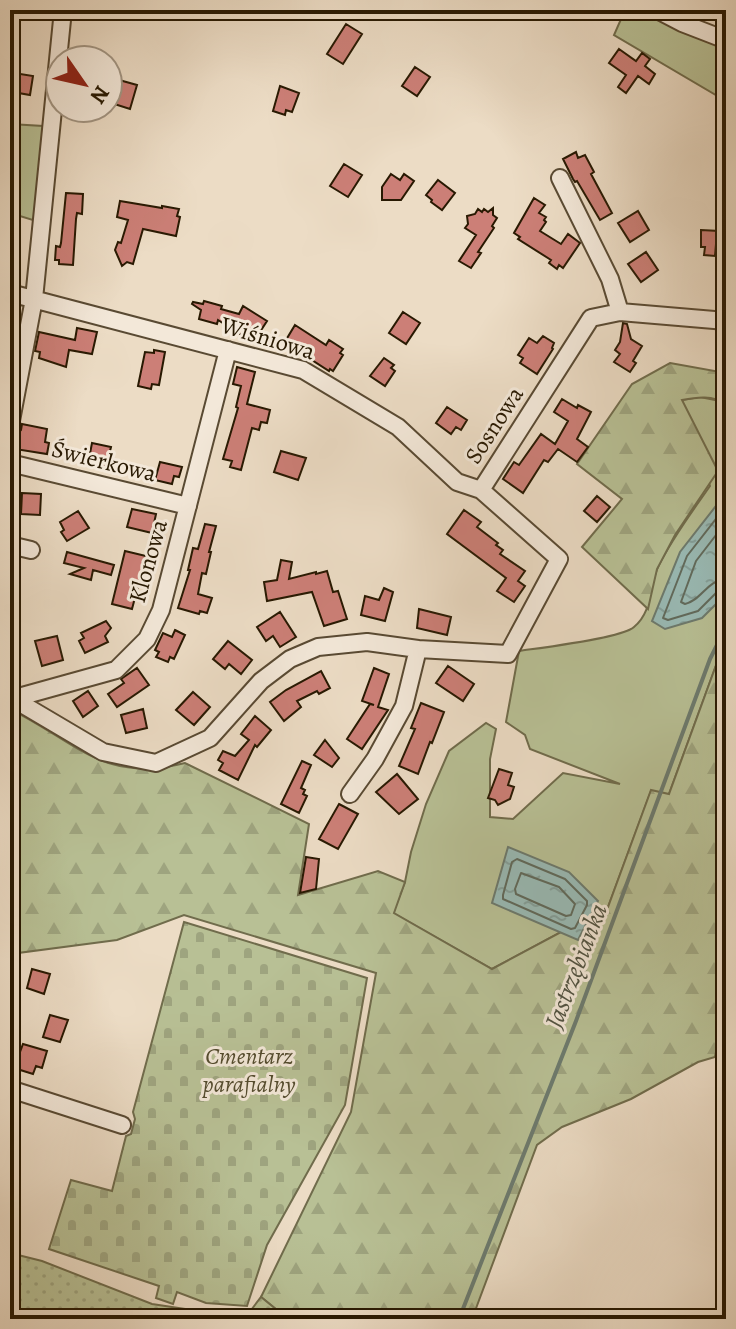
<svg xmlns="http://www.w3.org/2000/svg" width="736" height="1329" font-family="Alegreya,serif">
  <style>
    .grass { fill: #b8c095; stroke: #706c4c; stroke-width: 2 }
    .forest { fill: url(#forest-firs); stroke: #706c4c; stroke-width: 2 }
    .cemetery { fill: url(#cemetery-stones); stroke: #706c4c; stroke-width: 2 }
    .park { fill: url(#park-dots); stroke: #706c4c; stroke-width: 2 }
    .water { fill: url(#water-ripples); stroke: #6c7a6e; stroke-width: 2 }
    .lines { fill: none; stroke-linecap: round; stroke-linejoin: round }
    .shore { stroke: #606a5c; stroke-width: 2 }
    .stream { stroke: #6c7a6e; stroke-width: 4 }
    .building { fill: #cc7f77; stroke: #281902; stroke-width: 2 }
    .street-casing { stroke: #594a33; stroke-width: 20 }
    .street { stroke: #f3e8d9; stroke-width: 16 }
    .labels { text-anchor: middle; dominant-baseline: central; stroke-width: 6; stroke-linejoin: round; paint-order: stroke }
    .street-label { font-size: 24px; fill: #281902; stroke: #f3e8d9 }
    .park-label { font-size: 24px; font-style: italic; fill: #534b2e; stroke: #f3e8d9 }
    .water-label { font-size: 26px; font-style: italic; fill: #505241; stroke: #f3e8d9 }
  </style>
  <defs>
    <pattern id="forest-firs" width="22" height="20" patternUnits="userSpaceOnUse" patternTransform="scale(2)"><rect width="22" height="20" fill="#b8c095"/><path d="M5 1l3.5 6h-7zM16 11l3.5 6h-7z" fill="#9ea47f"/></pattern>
    <pattern id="cemetery-stones" width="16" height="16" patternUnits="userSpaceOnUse" patternTransform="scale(2)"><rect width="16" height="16" fill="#b8c095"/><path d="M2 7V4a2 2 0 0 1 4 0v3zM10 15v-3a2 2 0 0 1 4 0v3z" fill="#9ea47f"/></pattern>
    <pattern id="park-dots" width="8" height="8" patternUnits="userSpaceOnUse" patternTransform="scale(2)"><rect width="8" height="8" fill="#b8c095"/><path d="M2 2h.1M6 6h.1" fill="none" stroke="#9ea47f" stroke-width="1.8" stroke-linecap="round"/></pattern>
    <pattern id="water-ripples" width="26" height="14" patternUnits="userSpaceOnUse" patternTransform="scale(2)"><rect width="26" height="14" fill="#99bbb6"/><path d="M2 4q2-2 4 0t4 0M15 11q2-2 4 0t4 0" fill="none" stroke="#84a09b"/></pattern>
  </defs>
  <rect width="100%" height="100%" fill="#ecdcc5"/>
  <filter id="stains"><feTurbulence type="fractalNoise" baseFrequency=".0025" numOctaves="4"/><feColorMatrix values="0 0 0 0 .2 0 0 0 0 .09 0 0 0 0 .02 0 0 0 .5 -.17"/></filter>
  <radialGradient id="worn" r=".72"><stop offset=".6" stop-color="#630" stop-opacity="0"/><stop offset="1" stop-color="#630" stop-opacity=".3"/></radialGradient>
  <path class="grass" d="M 625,10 L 637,10 L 726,48 L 726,101 L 614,35 Z
    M 10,124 L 43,126 L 36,221 L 10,213 Z
    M 700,397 L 720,401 L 726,404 L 726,638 L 669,794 L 669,795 L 651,791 L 608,907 L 492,969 L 393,913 L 405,882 L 411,852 L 426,804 L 449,751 L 486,723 L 496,729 L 490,759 L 490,817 L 513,819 L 563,773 L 620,784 L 530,749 L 525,735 L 506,722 L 519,651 C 539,648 623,638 634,627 C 654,610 648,586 659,565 C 673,537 692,512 710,486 L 682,400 Z"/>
  <path class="forest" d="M 670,363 L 726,373 L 726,404 C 713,395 697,397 682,400 L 718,471 L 675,535 L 657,569 L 648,609 L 582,547 L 622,499 L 577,464 L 632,384 Z
    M 726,638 L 726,969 L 716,1008 L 717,1047 L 715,1057 L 698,1062 L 631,1099 L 562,1127 L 537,1145 L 472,1319 L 288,1319 L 261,1297 L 351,1112 L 376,973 L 184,915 L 117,940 L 10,954 L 10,709 C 77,742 103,784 185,763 L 309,824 L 298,895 L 378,871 L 405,882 L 394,913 L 492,969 L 608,907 L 651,790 L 669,794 Z"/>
  <path class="cemetery" d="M 184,922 L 367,978 L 345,1105 L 267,1245 L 247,1306 L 206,1303 L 177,1292 L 173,1304 L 156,1298 L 159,1286 L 49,1249 L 71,1180 L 112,1191 L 126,1136 L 131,1134 L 135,1119 L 133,1112 Z"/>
  <path class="park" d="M 10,1253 L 42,1261 L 152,1304 L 245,1318 L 261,1297 L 288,1319 L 10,1319 Z"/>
  <path class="water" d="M 726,493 L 726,594 L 702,618 L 665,629 L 652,621 L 680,552 Z
    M 508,847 L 569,872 L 598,901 L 578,940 L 492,903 Z"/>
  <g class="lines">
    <path class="shore" d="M 726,506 L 687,556 L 663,618 L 668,620 L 698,611 L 718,591 L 726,589
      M 726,522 L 696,561 L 681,602 L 685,604 C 702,600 707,580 726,579
      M 517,859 L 565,879 L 587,901 L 587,905 L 575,928 L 571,929 L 503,899 L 503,895 L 512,862 Z
      M 521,873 L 559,887 L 575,904 L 571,915 L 566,916 L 516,894 L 515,889 Z"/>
    <path class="stream" d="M 459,1319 L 576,1021 L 710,659 L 726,627"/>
  </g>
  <path class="building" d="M 346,24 L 362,34 L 343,64 L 327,54 Z
    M 619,49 L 636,61 L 642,53 L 650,59 L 645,66 L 655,74 L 649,84 L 638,76 L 626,93 L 618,87 L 626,75 L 609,63 Z
    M 415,67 L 430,77 L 417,96 L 402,86 Z
    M 14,73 L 33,76 L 30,95 L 13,92 L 10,88 L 10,83 L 12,81 Z
    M 112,78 L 137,85 L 130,109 L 108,102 L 108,90 Z
    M 280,86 L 299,93 L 292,112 L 286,110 L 285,115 L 273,111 Z
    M 576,152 L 578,158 L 585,155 L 594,172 L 591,174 L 612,213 L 600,220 L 577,181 L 575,182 L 573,179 L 563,159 Z
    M 344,164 L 362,175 L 348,197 L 330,186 Z
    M 391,174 L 400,180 L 404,174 L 414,181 L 401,200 L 382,200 L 382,187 Z
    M 438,180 L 455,193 L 442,210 L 431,202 L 432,200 L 426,195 Z
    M 66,193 L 83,194 L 82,214 L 77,213 L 76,219 L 73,265 L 59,264 L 59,260 L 55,260 L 56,246 L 60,247 L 61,243 Z
    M 534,198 L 545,205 L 539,213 L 546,217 L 544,220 L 546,222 L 540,231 L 561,244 L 568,234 L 580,243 L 563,268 L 559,265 L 557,269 L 549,263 L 551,260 L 518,239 L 520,237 L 514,233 Z
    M 120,201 L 162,208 L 162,206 L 179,209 L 177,216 L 180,217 L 176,236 L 143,229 L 133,264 L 127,262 L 122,266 L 115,250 L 118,242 L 121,243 L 128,220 L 117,217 Z
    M 493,208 L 493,215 L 497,218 L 492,226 L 494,228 L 478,252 L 481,253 L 471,268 L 459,261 L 476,235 L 465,228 L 468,224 L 467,216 L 475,214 L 478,209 L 482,212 L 484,209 L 488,212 Z
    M 638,211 L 649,230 L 630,242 L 618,223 Z
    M 701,230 L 719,231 L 718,244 L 716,244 L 715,256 L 704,255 L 705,247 L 701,247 Z
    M 646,252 L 658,270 L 641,282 L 628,264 Z
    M 204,301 L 222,306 L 221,309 L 239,314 L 243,306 L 267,321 L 256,338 L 253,337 L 251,341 L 218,320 L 217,324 L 199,319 L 201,310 L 192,304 L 193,302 L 203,304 Z
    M 403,312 L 420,323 L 406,344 L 389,333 Z
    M 623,323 L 627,324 L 631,339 L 642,346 L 633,361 L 636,363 L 630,372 L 614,362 L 620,354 L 615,350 L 620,342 Z
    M 295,325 L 326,345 L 329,340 L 343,349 L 340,353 L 343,355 L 333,371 L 330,369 L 329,371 L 312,360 L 313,357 L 286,340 Z
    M 77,328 L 97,332 L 92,354 L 69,350 L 66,367 L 39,358 L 40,352 L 35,351 L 39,332 L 75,340 Z
    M 543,336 L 554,343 L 552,348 L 553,349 L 537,374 L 520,363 L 523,358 L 518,355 L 529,338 L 537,343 Z
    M 154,350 L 165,352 L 159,385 L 152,384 L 151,389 L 138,386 L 145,352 L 154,353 Z
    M 384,358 L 394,365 L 391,368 L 395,371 L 385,386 L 370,376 Z
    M 237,367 L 255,372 L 247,404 L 270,410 L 267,423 L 261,422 L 259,430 L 252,428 L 241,470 L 230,467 L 232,461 L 223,459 L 238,408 L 236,407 L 241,386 L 233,384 Z
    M 562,399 L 577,408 L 578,405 L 591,412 L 577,439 L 588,447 L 577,462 L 558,449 L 548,462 L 544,460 L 523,493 L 503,479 L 514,462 L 519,465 L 541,434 L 555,444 L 568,421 L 554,412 Z
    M 447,407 L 467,420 L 461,430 L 456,427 L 451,434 L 436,423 Z
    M 22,424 L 47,429 L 45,442 L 49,443 L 47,454 L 15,449 L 17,434 L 21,430 Z
    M 92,443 L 111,447 L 106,467 L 88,464 Z
    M 281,451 L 306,458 L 298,480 L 274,472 Z
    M 160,462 L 182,467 L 179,477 L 174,476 L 172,484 L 155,480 Z
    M 22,493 L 41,494 L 40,515 L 21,514 Z
    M 597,496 L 610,507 L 597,522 L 584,511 Z
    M 132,509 L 156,514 L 152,533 L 127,527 Z
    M 464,510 L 481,522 L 477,527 L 498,543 L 496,545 L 503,550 L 500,554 L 525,571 L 518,581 L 525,586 L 514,602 L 497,591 L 506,578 L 447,534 Z
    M 78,511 L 89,528 L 67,541 L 61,532 L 64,530 L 60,522 Z
    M 205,524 L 216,526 L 209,552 L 211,552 L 206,574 L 202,573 L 198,594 L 212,598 L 207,613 L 200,611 L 199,614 L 178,608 L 190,570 L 188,570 L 193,548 L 198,549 Z
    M 125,551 L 150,557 L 146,571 L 144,570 L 143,575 L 141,575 L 132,609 L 112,604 Z
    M 67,552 L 114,565 L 111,575 L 93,570 L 91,580 L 70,574 L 84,568 L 64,563 Z
    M 281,560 L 292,562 L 289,579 L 316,572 L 316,574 L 327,571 L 333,592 L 338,591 L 347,619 L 324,626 L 312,592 L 267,601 L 264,582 L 277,580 Z
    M 384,588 L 393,592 L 385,621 L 361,615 L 365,596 L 379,600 Z
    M 419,609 L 451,617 L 447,635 L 417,628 Z
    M 280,612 L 296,637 L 280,647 L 273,636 L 266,641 L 257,627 Z
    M 106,621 L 111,628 L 105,636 L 108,642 L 85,653 L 79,641 L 84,638 L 81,633 Z
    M 175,630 L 185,635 L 174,659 L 170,657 L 168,662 L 156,657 L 159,652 L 155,650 L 163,633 L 172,637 Z
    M 57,636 L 63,660 L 42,666 L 35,641 Z
    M 228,641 L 252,660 L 241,674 L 229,664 L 225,669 L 213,659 Z
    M 448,666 L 474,684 L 463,701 L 436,683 Z
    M 137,668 L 149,685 L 117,707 L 108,694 L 124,683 L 121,679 Z
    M 374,668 L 389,674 L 378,707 L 388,710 L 362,749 L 347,739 L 370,704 L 374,705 L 362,701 Z
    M 321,671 L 330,688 L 319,694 L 317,691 L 297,701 L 301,707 L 284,721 L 270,702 L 286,690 Z
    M 88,691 L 98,706 L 83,717 L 73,701 Z
    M 193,692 L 210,707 L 194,725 L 176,710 Z
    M 421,703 L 444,712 L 432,743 L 430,742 L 418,774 L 399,766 L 415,729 L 411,728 Z
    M 143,709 L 147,728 L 126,733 L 121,715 Z
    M 255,716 L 271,730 L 257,747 L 255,745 L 238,780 L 219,770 L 223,763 L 218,760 L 223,751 L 235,756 L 249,740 L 241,734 Z
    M 325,740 L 339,758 L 332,767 L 314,755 Z
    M 302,761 L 311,765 L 301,788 L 305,790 L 303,794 L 307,796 L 299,813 L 281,804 Z
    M 499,769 L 512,773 L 508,785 L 514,787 L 510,799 L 498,805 L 495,800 L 488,798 Z
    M 397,774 L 418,799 L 399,814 L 376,792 Z
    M 339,804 L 358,814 L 338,849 L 319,839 Z
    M 306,857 L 319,859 L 316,889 L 300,893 Z
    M 32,969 L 50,974 L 44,994 L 27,988 Z
    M 50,1015 L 68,1020 L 60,1042 L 43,1037 Z
    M 23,1044 L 47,1051 L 42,1068 L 36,1066 L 33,1074 L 14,1068 Z"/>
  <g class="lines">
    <g class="street-casing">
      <path id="street" d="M 657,10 L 682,23 L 726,40
        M 560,178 L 610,279 L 620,312
        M 10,293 L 303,370 L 398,427 L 457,482 L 481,490 L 559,559 L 508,654 L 418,649
        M 10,426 L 34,299 L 63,10
        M 10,463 L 188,506
        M 481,490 L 591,318 L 620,312 L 726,321
        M 10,545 L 31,550
        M 10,697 L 103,752 L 156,763 L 210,738 L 261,681 L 290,659 L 318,647 L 367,642 L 418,649 L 404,706 L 375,759 L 350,794
        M 15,698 L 116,670 L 147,639 L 161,610 L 228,350
        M 10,1089 L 122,1125"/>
    </g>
    <use href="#street" class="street"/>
  </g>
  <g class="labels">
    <g class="street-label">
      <text transform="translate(268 338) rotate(17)">Wiśniowa</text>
      <text transform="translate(494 425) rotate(-57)">Sosnowa</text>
      <text transform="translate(104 461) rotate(14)">Świerkowa</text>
      <text transform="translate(148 561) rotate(-74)">Klonowa</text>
    </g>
    <g class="park-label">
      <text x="249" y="1056">Cmentarz<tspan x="249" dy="28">parafialny</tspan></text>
    </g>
    <g class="water-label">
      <text transform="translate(576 966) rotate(-69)">Jastrzębianka</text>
    </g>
  </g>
  <rect width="736" height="1329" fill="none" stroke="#ecdcc5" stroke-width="40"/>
  <rect x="12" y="12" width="712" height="1305" fill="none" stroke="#281902" stroke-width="4"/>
  <rect x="20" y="20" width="696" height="1289" fill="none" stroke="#281902" stroke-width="2"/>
  <g transform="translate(84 84) rotate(124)"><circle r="38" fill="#f3e8d9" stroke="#a29583" stroke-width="2"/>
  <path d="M0-6L14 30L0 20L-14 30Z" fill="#8f2418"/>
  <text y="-12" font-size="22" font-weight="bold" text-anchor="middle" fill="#281902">N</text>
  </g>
  <rect width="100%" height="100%" filter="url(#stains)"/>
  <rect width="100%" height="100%" fill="url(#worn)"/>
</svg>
